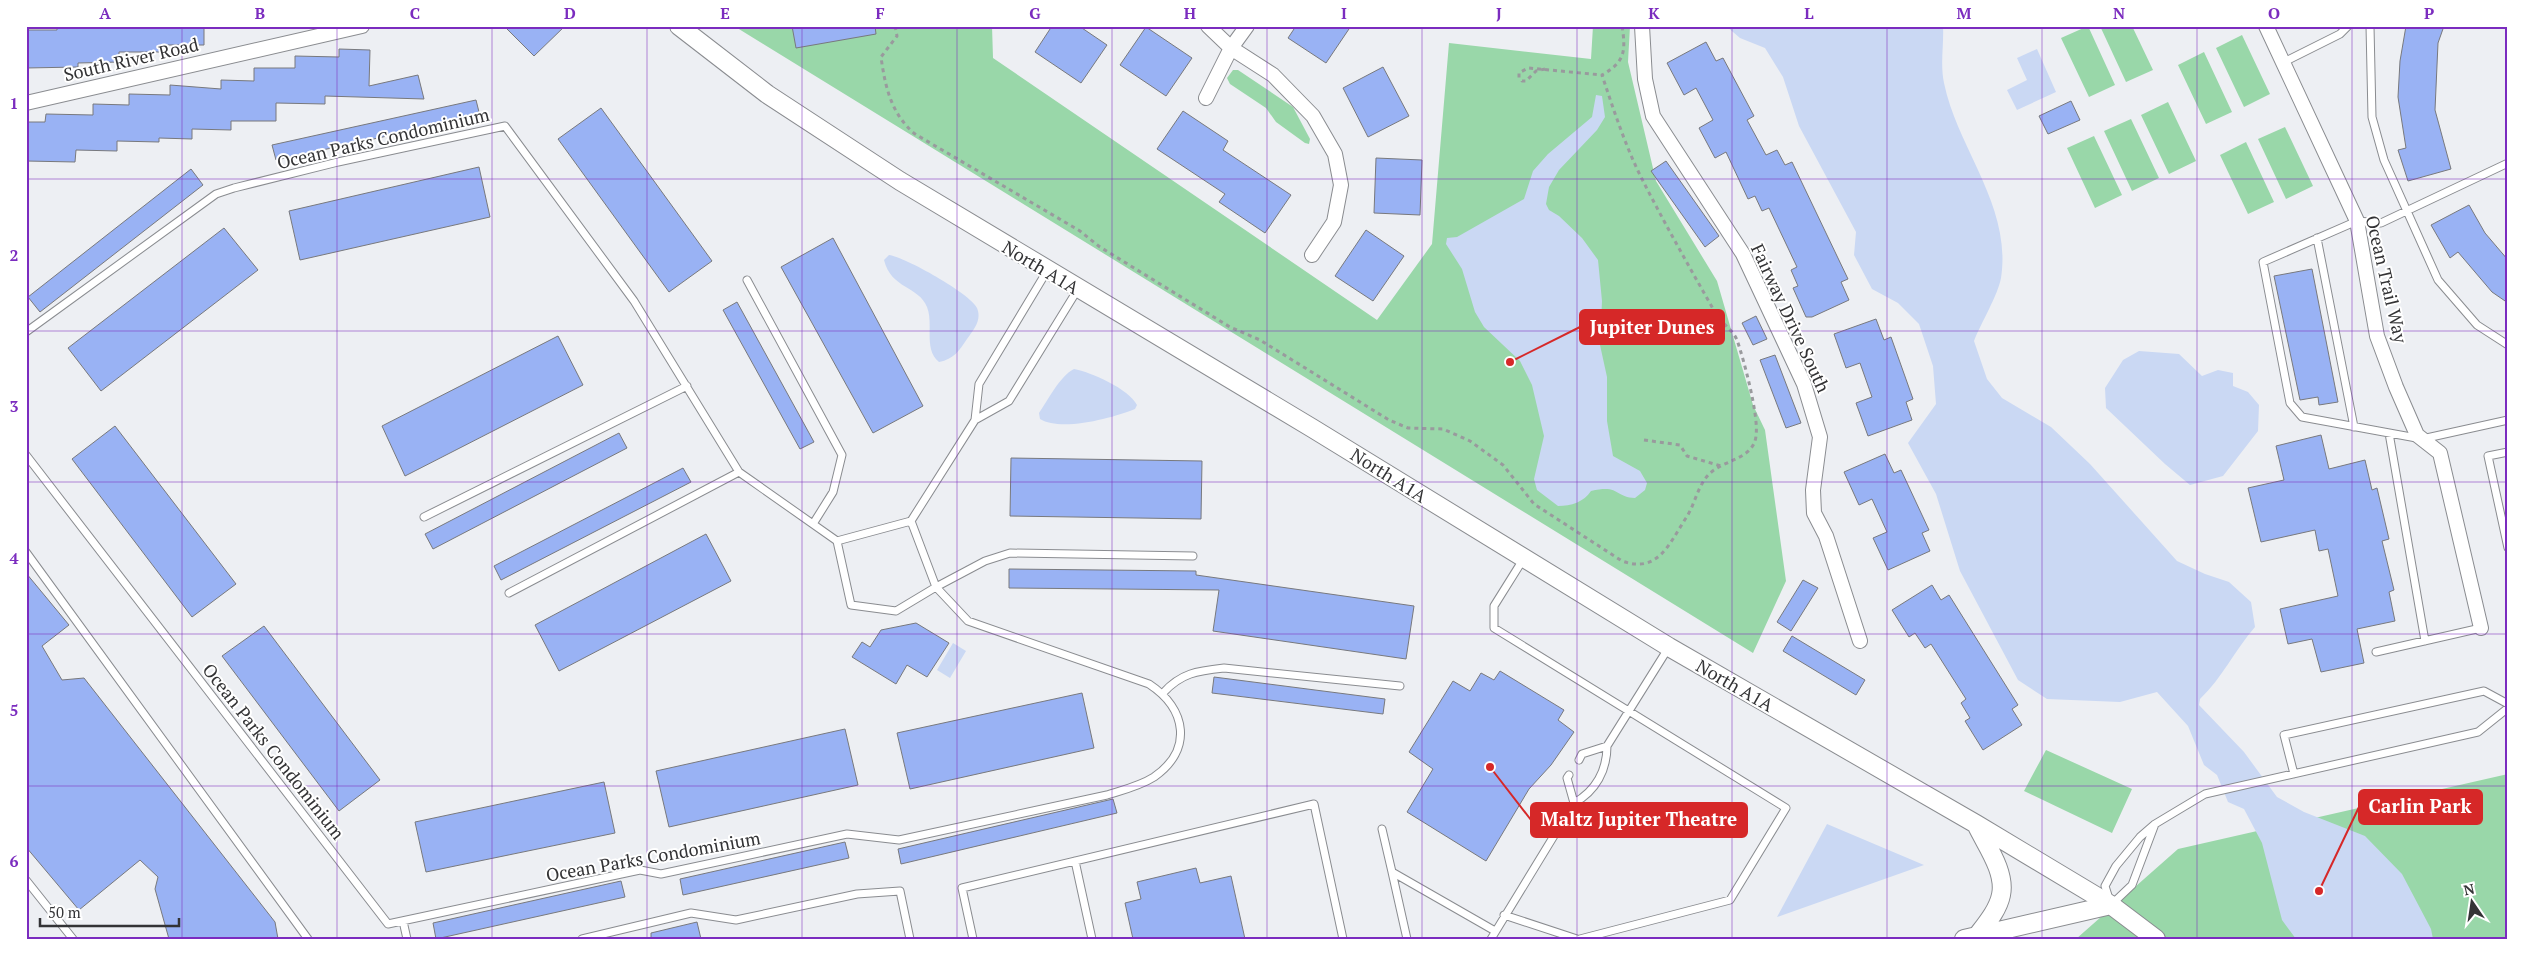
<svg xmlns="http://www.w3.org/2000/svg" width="2534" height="965" font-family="'PT Serif',serif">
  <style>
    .green { fill: #99d7a9 }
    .water { fill: #cad8f3 }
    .building { fill: #99b2f4; stroke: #78797d }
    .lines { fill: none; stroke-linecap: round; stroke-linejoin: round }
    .service-casing { stroke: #8a8c90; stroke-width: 9 }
    .minor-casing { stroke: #8a8c90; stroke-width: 16 }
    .tertiary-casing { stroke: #8a8c90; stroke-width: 20 }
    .path { stroke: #999a9d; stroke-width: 3; stroke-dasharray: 4 4; stroke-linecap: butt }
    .service { stroke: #fff; stroke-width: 7 }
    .minor { stroke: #fff; stroke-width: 14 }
    .tertiary { stroke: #fff; stroke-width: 18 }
    .grid { fill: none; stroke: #7b2cbf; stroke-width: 1; stroke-opacity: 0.55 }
    .labels { text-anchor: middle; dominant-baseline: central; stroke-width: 4; stroke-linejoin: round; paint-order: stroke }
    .street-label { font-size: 18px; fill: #333335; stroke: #fff }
    .leader { fill: none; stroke: #d62828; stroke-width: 2 }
    .callout-dot { fill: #d62828; stroke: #fff; stroke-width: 2 }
    .callout { fill: #d62828; stroke: #d62828; stroke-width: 2 }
    .callout-label { font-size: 19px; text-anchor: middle; font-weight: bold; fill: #fff }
    .neatline { fill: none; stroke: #7b2cbf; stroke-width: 2 }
    .grid-label { font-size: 16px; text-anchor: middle; font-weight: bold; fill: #7b2cbf }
  </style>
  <rect width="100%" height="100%" fill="#edeff3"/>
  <path class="green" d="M 734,26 L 992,26 L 993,58 L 1377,320 L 1432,244 L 1449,43 L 1591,59 L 1593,26 L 1630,26 L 1628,62 L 1656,181 L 1717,281 L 1753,405 L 1765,430 L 1786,581 L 1753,653 Z
    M 2088,26 L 2115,85 L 2089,97 L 2061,38 Z
    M 2100,26 L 2132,26 L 2153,70 L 2126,82 Z
    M 2242,35 L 2270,94 L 2244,107 L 2216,48 Z
    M 2204,52 L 2232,112 L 2206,124 L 2178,65 Z
    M 1233,70 L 1238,70 L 1293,107 L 1310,139 L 1309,144 L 1305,143 L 1276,122 L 1266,108 L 1230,84 L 1227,78 Z
    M 2168,102 L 2196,161 L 2169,174 L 2141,115 Z
    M 2131,119 L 2159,178 L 2132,191 L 2104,131 Z
    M 2285,127 L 2313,186 L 2286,199 L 2258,139 Z
    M 2094,136 L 2122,195 L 2095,208 L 2067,148 Z
    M 2246,142 L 2274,202 L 2248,214 L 2220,155 Z
    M 2046,750 L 2132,789 L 2112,833 L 2024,791 Z
    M 2508,774 L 2508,939 L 2076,939 L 2178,849 Z"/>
  <path class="water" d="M 1726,26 L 1943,26 C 1944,45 1940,64 1944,83 C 1958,150 2012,206 2001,278 C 1998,295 1981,323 1974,341 L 1987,379 L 2002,398 L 2051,427 L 2090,464 L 2177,561 L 2205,574 L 2229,582 L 2251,602 L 2255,627 C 2235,650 2222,678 2200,699 L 2199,705 L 2244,752 L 2277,797 L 2304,812 L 2365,836 L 2402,874 L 2431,929 L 2433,939 L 2296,939 L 2282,920 L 2262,843 L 2244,809 L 2228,802 L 2217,775 L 2204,765 L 2188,726 L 2157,692 L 2120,702 L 2047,699 L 2018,680 L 1960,571 L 1936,494 L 1908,443 L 1936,404 L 1933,366 L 1919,324 L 1898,303 L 1872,289 L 1854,255 L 1856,232 L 1799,126 L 1783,77 L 1765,48 L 1740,38 Z
    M 2037,49 L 2056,92 L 2017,110 L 2007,90 L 2027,80 L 2017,58 Z
    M 1596,95 L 1602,96 L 1605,117 L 1597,130 L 1559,170 L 1549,187 L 1546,204 L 1549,210 L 1559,216 L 1582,238 L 1598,260 L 1602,301 L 1600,345 L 1607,377 L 1607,421 L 1613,456 L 1640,471 L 1647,483 L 1645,490 L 1635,498 C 1614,497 1620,484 1591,491 C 1584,502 1571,506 1558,506 L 1537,490 L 1534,479 L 1544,436 L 1532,385 L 1520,361 L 1484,327 L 1475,312 L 1462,269 L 1446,244 L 1447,238 L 1457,237 L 1524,199 L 1533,171 L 1548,154 L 1592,117 Z
    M 889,255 C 905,257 971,294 977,308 C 982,320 974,329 967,339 C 959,351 954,359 939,362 C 923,349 934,324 927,307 C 919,286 891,289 884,260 Z
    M 2139,351 L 2179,354 L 2202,376 L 2218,370 L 2233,373 L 2233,386 L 2248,392 L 2259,405 L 2258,431 L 2223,476 L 2190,485 L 2165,464 L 2106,408 L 2105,388 L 2123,360 Z
    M 1074,369 C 1091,372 1129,389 1137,405 L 1135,409 C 1113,418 1061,432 1040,419 L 1039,413 C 1048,400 1060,376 1074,369 Z
    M 953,643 L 966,651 L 950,678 L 937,670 Z
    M 1827,824 L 1924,865 L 1777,917 Z"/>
  <path class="building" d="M 57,26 L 204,26 L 204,45 L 160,45 L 160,52 L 119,52 L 119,62 L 78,63 L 78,67 L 26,68 L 26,30 L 57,30 Z
    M 504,26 L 565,26 L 534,56 Z
    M 792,26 L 875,26 L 876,34 L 796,48 Z
    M 1052,26 L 1079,26 L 1107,45 L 1081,83 L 1035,52 Z
    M 1296,26 L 1351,26 L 1326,63 L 1288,38 Z
    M 2406,26 L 2444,26 L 2438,43 L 2435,110 L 2451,169 L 2408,181 L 2398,150 L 2406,148 L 2398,97 L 2400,61 Z
    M 1146,27 L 1192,58 L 1166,96 L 1120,65 Z
    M 1706,42 L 1716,61 L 1723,58 L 1754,116 L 1747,120 L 1766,155 L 1777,150 L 1785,165 L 1792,162 L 1848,279 L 1841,282 L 1849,300 L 1812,317 L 1806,317 L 1793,288 L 1798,286 L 1791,270 L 1797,267 L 1769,208 L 1762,211 L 1755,196 L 1748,199 L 1726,152 L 1715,158 L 1699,128 L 1713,120 L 1696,88 L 1684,95 L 1667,63 Z
    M 339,49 L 370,50 L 369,86 L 418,75 L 424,99 L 325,96 L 325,104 L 276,103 L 276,121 L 231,121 L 231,130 L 192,129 L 192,139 L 159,138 L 159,142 L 117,141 L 117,151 L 76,150 L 75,162 L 26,161 L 26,122 L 45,122 L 46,114 L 93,115 L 93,104 L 129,105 L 129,94 L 170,95 L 170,85 L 221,89 L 221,80 L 254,81 L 254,68 L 295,68 L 295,56 L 339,57 Z
    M 1383,67 L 1409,116 L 1368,137 L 1343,88 Z
    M 476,100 L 480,116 L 276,160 L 272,145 Z
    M 2071,101 L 2080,120 L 2048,134 L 2039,116 Z
    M 601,108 L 712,261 L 669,292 L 558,139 Z
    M 1183,111 L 1228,141 L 1223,150 L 1291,195 L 1265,233 L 1219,202 L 1225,194 L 1157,149 Z
    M 1376,158 L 1422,160 L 1420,215 L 1374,213 Z
    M 1666,161 L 1719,236 L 1705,247 L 1651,171 Z
    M 479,167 L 490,217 L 300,260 L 289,211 Z
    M 191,169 L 203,185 L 40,312 L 28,297 Z
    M 2469,205 L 2485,233 L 2508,260 L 2508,303 L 2492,292 L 2458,252 L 2450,258 L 2431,225 Z
    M 224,228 L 258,270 L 101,391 L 68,348 Z
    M 1366,230 L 1404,256 L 1373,301 L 1335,276 Z
    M 833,238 L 923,406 L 873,433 L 781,267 Z
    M 2312,269 L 2338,402 L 2319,405 L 2318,397 L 2300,400 L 2274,276 Z
    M 737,302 L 814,442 L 800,449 L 723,310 Z
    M 1756,316 L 1767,339 L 1753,345 L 1742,323 Z
    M 1876,319 L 1884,340 L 1891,337 L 1913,399 L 1906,402 L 1912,420 L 1868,436 L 1856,403 L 1872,397 L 1860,363 L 1846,368 L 1834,334 Z
    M 558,336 L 583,385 L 405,476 L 382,426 Z
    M 1775,355 L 1801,423 L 1786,428 L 1760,360 Z
    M 115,426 L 236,584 L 192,617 L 72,459 Z
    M 619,433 L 627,448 L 433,549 L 425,534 Z
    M 2321,435 L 2329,469 L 2365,460 L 2372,490 L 2377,488 L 2389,539 L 2382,541 L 2394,590 L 2389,592 L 2395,621 L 2357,629 L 2364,663 L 2321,672 L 2312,639 L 2288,644 L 2280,609 L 2338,596 L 2328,549 L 2319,551 L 2315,530 L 2261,542 L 2248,488 L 2284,480 L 2276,446 Z
    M 1885,454 L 1894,473 L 1901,470 L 1929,530 L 1922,533 L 1930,551 L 1888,570 L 1873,538 L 1887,532 L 1872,499 L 1859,505 L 1844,472 Z
    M 1011,458 L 1202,461 L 1201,519 L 1010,516 Z
    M 683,468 L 691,482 L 501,580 L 494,566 Z
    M 706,534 L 731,581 L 559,671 L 535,625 Z
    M 1009,569 L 1196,571 L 1196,575 L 1414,606 L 1406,659 L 1213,631 L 1219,590 L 1009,588 Z
    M 26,573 L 69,625 L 42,646 L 62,680 L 84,678 L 275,922 L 278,939 L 169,939 L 155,889 L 158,877 L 140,860 L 79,910 L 26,847 Z
    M 1803,580 L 1818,588 L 1791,631 L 1777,622 Z
    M 1932,585 L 1941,600 L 1949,595 L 2018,705 L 2012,709 L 2022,725 L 1983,750 L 1965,721 L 1970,718 L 1961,703 L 1966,699 L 1931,644 L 1925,648 L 1915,633 L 1909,637 L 1892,610 Z
    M 916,623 L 949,643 L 927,677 L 907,665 L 896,684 L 852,657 L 862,642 L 870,647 L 881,630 Z
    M 264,626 L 380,780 L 339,811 L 222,656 Z
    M 1792,636 L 1865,680 L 1856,695 L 1783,651 Z
    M 1500,671 L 1564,710 L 1558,720 L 1574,732 L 1551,765 L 1529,789 L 1486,861 L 1407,812 L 1433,769 L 1409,752 L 1453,681 L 1470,691 L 1481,673 L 1494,680 Z
    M 1214,677 L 1385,699 L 1383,714 L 1212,693 Z
    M 1082,693 L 1094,748 L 910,789 L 897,733 Z
    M 845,729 L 858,785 L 669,827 L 656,771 Z
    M 604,782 L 615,833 L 426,872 L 415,822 Z
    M 1113,799 L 1117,813 L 901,864 L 898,849 Z
    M 845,842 L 849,858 L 683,895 L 680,879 Z
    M 1196,868 L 1200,883 L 1231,876 L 1245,939 L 1133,939 L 1125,903 L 1141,899 L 1137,882 Z
    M 621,881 L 625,897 L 436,939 L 433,923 Z
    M 697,922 L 701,939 L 651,939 L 651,933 Z"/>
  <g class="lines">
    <g class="service-casing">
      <path id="service" d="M 2370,26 L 2372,117 L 2384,160 L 2438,280 L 2477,325 L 2508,345
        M 2282,63 L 2340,34 L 2348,26
        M 2508,163 L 2381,223 L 2357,221 L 2263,262 L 2290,403 L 2302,417 L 2422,439 L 2508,420
        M 2317,238 L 2354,427
        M 747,280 L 842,455 L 833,492 L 813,524
        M 26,332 L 216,194 L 234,188 L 338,162 L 505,126 L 634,301 L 739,472 L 837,541
        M 975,420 L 1009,401 L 1078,289
        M 2389,433 L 2425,641
        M 2508,452 L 2488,456 L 2508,548
        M 26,455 L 388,924 L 640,870 L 661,874 L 847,834 L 899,840 L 1107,795 C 1123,790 1140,786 1154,777 C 1193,750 1187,709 1149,684 L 968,621 L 936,587 L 911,521 L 837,541 L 851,605 L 896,611 L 936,587 L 985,561 L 1010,553 L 1193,556
        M 424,517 L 687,386
        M 911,521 L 975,420 L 979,384 L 1047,271
        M 26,552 L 308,939
        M 1524,558 L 1494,606 L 1494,628 L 1786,808 L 1730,900 L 1580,939
        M 509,593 L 739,472
        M 2376,652 L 2481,628
        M 1163,693 C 1181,673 1197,671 1224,668 L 1400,686
        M 1579,760 L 1582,754 L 1607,746
        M 2294,774 L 2284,735 L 2484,691 L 2508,704
        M 1574,803 C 1596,791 1607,770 1607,746 L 1669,647
        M 2155,824 L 2132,885 L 2111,905 L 2105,886 L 2116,866 L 2140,837 L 2155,824 L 2205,794 L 2478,732 L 2508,708
        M 1382,829 L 1392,872 L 1495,931
        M 1075,861 L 1092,939
        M 1392,872 L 1407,939
        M 26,880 L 73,939
        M 1504,915 L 1577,939
        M 403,921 L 407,939
        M 582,939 L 691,913 L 736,920 L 857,894 L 900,891 L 910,939
        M 973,939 L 962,888 L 1314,804 L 1343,939
        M 1491,939 L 1574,803 L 1567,778 L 1569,775"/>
    </g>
    <g class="minor-casing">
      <path id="minor" d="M 1208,26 L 1231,48 L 1273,75 L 1313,116 L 1335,154 L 1341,185 L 1334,222 L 1312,255
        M 1642,26 L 1645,79 L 1653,116 L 1743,254 L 1804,384 L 1820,437 L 1813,490 L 1814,513 L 1826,536 L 1860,641
        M 2266,26 L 2357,221 L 2377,336 L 2396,387 L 2417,435 L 2440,453 L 2481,628
        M 1206,98 L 1231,48 L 1247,26
        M 26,103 L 362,26"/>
    </g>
    <g class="tertiary-casing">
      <path id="tertiary" d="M 679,26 L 767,94 L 900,181 L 1312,428 L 1669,647 L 1976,824 L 2111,905 L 2156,939
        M 1977,826 C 1986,845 2006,872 2001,895 C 1998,910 1986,924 1977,936
        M 1964,939 L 2111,905"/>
    </g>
    <path class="path" d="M 895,26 L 897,36 L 881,57 C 885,86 891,114 915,134 L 1080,231 L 1100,247 L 1230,327 L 1260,340 L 1389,420 L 1408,428 L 1443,429 L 1470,441 L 1503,465 L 1534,504 L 1622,561 C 1658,574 1669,544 1686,518 C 1696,503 1698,481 1714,470 C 1728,460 1754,457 1756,436 C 1759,416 1744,360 1737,340 C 1733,330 1721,323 1716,314 C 1691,270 1666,226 1643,181 C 1626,148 1614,111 1602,75 C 1625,62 1626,51 1622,26
      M 1545,69 L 1536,71 L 1526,81 L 1522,81 L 1519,78 L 1519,73 L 1528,68 L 1602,75
      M 1644,440 L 1680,445 L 1687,456 L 1721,466"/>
    <use href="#service" class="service"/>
    <use href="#minor" class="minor"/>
    <use href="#tertiary" class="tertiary"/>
  </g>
  <path class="grid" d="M 182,26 L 182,939M 337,26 L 337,939M 492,26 L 492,939M 647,26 L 647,939M 802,26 L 802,939M 957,26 L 957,939M 1112,26 L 1112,939M 1267,26 L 1267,939M 1422,26 L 1422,939M 1577,26 L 1577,939M 1732,26 L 1732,939M 1887,26 L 1887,939M 2042,26 L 2042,939M 2197,26 L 2197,939M 2352,26 L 2352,939M 26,179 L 2508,179M 26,331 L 2508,331M 26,482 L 2508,482M 26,634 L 2508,634M 26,786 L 2508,786"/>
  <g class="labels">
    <g class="street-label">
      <text transform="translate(131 59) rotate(-13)">South River Road</text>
      <text transform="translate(383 138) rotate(-13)">Ocean Parks Condominium</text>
      <text transform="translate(1041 267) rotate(31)">North A1A</text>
      <text transform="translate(2387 279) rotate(77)">Ocean Trail Way</text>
      <text transform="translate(1791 318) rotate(65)">Fairway Drive South</text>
      <text transform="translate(1389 475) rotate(32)">North A1A</text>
      <text transform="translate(1735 685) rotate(30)">North A1A</text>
      <text transform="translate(274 751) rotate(52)">Ocean Parks Condominium</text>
      <text transform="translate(653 856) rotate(-10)">Ocean Parks Condominium</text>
    </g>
  </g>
  <path class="leader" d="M1510 362L1580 327M2319 891L2359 807M1490 767L1531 820"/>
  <g class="callout-dot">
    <circle cx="1510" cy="362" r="5"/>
    <circle cx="2319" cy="891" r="5"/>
    <circle cx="1490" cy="767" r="5"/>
  </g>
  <g class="callout">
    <rect x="1580" y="310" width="144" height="34" rx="5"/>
    <rect x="2359" y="790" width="123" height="34" rx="5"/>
    <rect x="1531" y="803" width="216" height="34" rx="5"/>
  </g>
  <g class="callout-label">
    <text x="1652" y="334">Jupiter Dunes</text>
    <text x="2420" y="813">Carlin Park</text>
    <text x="1639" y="826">Maltz Jupiter Theatre</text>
  </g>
  <rect width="2534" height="965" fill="none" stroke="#ffffff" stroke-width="55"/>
  <g transform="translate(2472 902) rotate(347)" stroke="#ffffff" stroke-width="4" paint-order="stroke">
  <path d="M0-4L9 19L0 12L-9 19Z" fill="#333335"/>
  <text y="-8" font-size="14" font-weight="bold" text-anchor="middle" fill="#333335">N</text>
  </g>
  <path d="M40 918v8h139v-8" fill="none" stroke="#333335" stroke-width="2.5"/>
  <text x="48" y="918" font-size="15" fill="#333335" stroke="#ffffff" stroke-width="4" paint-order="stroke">50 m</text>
  <rect x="28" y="28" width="2478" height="910" class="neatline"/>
  <g class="grid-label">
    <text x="105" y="19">A</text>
    <text x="260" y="19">B</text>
    <text x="415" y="19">C</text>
    <text x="570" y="19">D</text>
    <text x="725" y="19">E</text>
    <text x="880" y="19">F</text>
    <text x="1035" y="19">G</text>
    <text x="1190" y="19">H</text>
    <text x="1344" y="19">I</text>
    <text x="1499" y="19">J</text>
    <text x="1654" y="19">K</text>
    <text x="1809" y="19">L</text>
    <text x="1964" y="19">M</text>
    <text x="2119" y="19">N</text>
    <text x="2274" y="19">O</text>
    <text x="2429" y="19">P</text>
    <text x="14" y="109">1</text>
    <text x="14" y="261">2</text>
    <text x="14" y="412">3</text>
    <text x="14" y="564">4</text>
    <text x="14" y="716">5</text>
    <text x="14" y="867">6</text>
  </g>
</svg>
